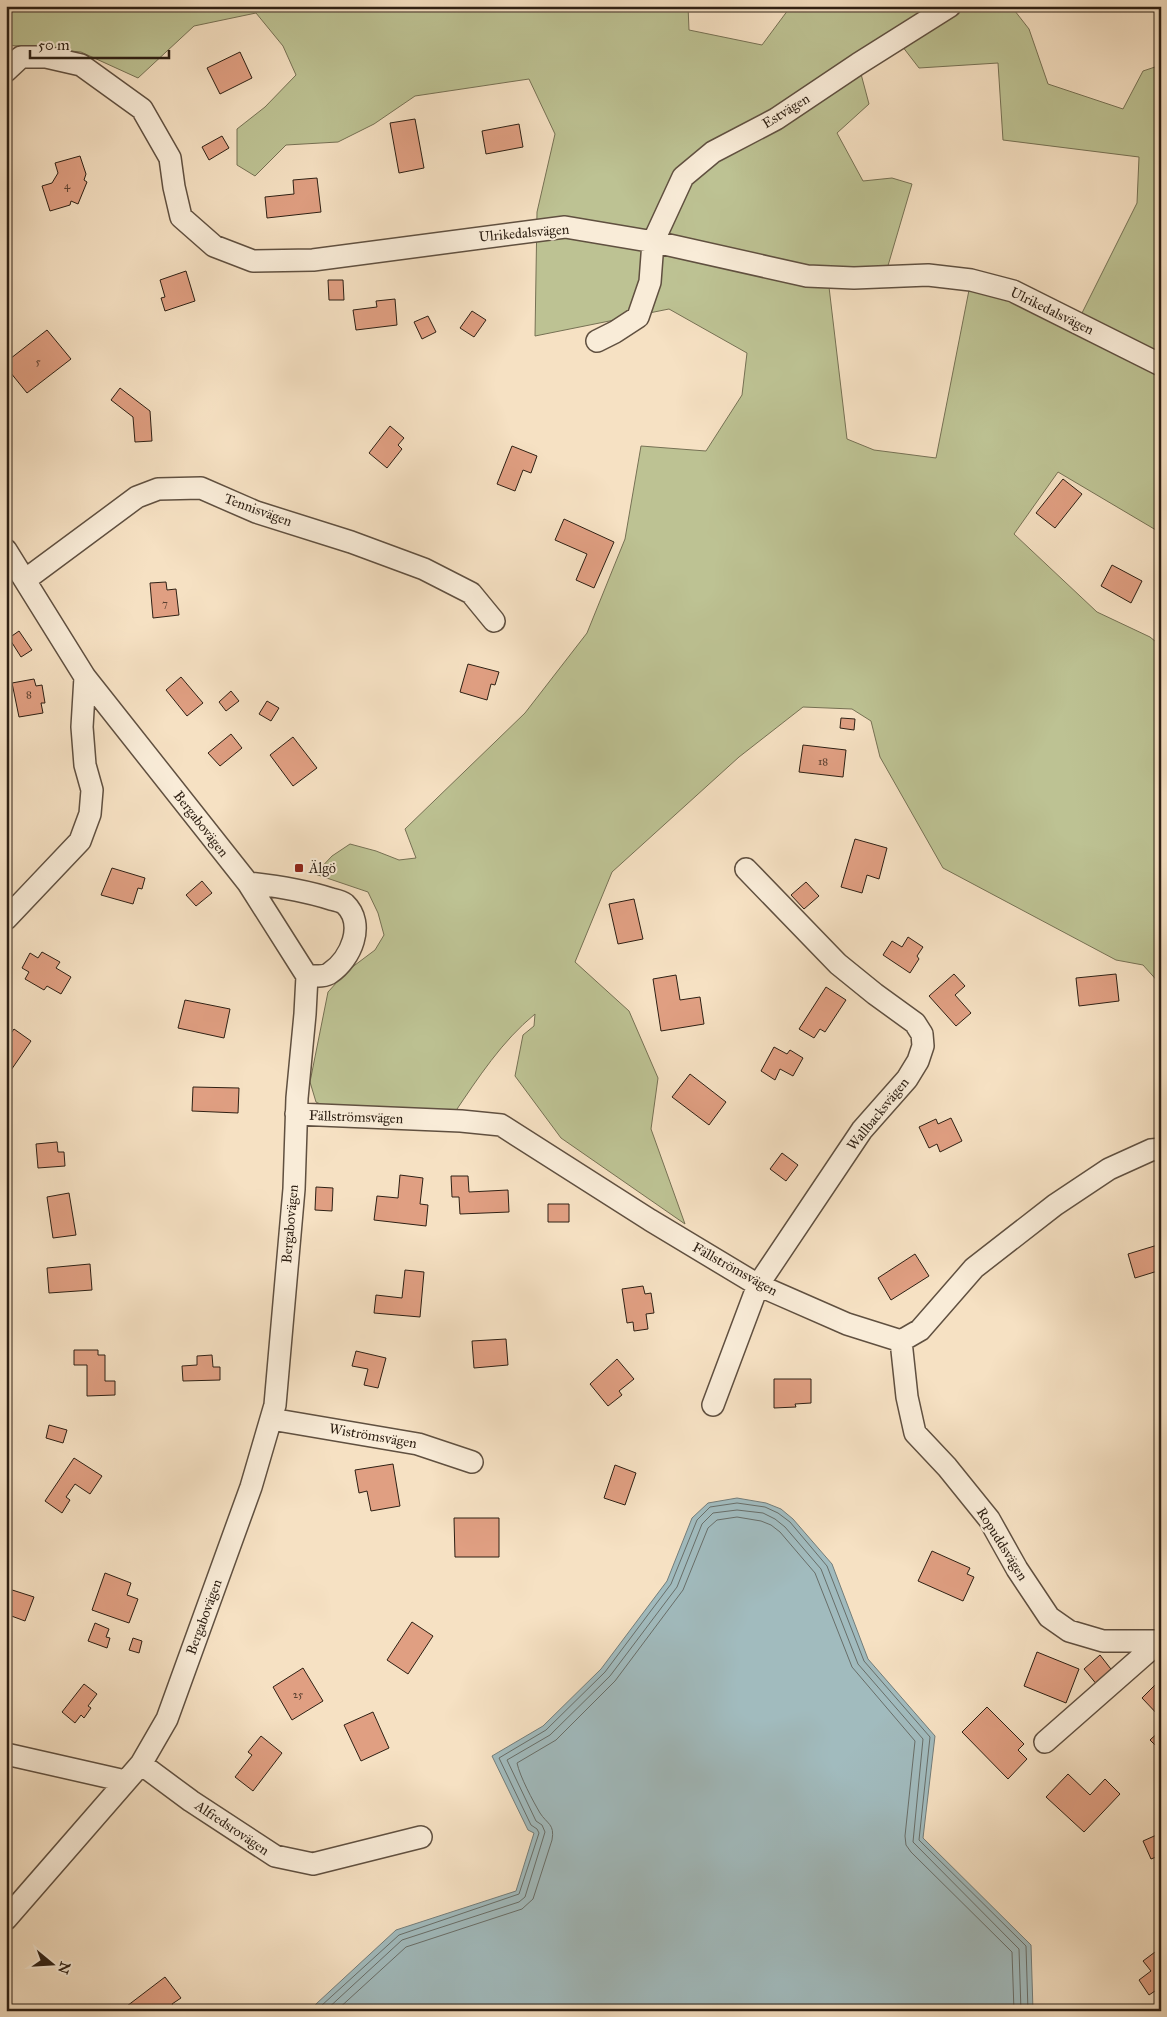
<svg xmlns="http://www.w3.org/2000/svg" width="1167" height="2017" font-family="'IM FELL Great Primer',serif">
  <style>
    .green { fill: #bdc293; stroke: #767154; fill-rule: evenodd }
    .water { fill: #a1bbbe; stroke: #737d7a }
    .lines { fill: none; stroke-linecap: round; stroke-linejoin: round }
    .shore { stroke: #686e69; stroke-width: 1 }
    .building { fill: #e09f82; stroke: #2e2014 }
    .minor-casing { stroke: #605040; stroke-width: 24 }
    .minor { stroke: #f9ecd8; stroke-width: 21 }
    .poi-dot { fill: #8f2418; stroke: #f9ecd8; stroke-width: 2 }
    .labels { text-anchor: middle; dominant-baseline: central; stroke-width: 4; stroke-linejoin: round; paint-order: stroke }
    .number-label { font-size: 11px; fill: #5a4030 }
    .street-label { font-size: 14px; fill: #2e2014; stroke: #f9ecd8 }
    .poi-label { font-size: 14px; fill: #2e2014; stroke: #f9ecd8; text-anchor: start }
  </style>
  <rect width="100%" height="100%" fill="#f6e1c3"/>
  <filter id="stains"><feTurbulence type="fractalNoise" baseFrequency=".004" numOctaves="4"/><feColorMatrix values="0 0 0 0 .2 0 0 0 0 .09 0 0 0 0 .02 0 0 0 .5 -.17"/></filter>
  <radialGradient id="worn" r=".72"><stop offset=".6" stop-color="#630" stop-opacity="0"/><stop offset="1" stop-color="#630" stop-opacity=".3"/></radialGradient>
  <path class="green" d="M 6,6 L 688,6 L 689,30 L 762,45 L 791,6 L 1011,6 L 1029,29 L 1048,84 L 1123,109 L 1143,71 L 1161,65 L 1161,533 L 1058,472 L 1014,534 L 1097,612 L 1150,637 L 1161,646 L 1161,985 L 1143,965 L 1116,960 L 943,868 L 880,757 L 871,721 L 852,709 L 803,707 L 739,757 L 612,872 L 575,962 L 629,1011 L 658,1078 L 651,1129 L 685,1224 L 561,1138 L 515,1076 L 523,1035 L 534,1026 L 535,1014 C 502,1041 478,1078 455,1112 L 334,1111 L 316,1102 L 310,1082 L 328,992 L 347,971 L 375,950 L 384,935 L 378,913 L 368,892 L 315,874 L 332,856 L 350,844 L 376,851 L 399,860 L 416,858 L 405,829 L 525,713 L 587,633 L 625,539 L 641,446 L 706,451 L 742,395 L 747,353 L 669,309 L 535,336 L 537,212 L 555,134 L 529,79 L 415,96 L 374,124 L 338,142 L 286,145 L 255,176 L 237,165 L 237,129 L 265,107 L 296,75 L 283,46 L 256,13 L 194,26 L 138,78 L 81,52 L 6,45 ZM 892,33 L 919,68 L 998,63 L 1003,140 L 1139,157 L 1137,203 L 1074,329 L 1011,297 L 970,285 L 936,458 L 874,450 L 847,439 L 829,287 L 887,269 L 912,184 L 892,178 L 863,181 L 837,133 L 869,104 L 857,59 Z"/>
  <path class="water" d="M 737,1498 L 766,1503 L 781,1509 L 793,1519 L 832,1564 L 868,1659 L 935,1736 L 923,1838 L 1031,1945 L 1033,2011 L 313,2011 L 316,2004 L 396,1930 L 516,1891 L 534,1833 L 528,1830 L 492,1756 L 543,1726 L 601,1669 L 667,1581 L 692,1518 L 708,1503 Z"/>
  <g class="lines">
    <path class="shore" d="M 319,2011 L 321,2006 L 399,1935 L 519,1894 L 539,1833 L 537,1829 L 531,1825 L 499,1758 L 546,1730 L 605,1672 L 671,1584 L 697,1520 L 710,1507 L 737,1503 L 765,1507 L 778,1513 L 790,1522 L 827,1566 L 864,1661 L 930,1737 L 919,1840 L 1026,1946 L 1028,2011
      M 325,2011 L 402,1940 L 519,1902 L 525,1897 L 545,1832 L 542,1825 L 536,1821 L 507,1760 L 550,1735 L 610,1676 L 677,1587 L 702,1524 L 713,1513 L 737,1510 L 763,1513 L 775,1519 L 785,1527 L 821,1569 L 858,1664 L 923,1739 L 913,1842 L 1019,1949 L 1021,2011
      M 336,2011 L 406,1947 L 522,1909 L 533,1899 L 552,1840 C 555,1824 547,1824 540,1813 C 533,1801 520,1777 517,1763 L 556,1740 L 615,1681 L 683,1590 L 708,1528 L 717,1520 L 737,1517 L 761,1521 L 771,1525 L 780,1532 L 815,1573 L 852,1667 L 915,1741 L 905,1836 L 906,1845 L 911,1852 L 1012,1952 L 1014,2011"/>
  </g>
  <path class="building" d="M 240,52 L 252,78 L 220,94 L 207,68 Z
    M 415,119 L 424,168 L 399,173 L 390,123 Z
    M 519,124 L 523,147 L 486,154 L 482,131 Z
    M 222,136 L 229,148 L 209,160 L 202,147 Z
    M 80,156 L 86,174 L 84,180 L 87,182 L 78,204 L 71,201 L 70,205 L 50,211 L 42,186 L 52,183 L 58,173 L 55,163 Z
    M 317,178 L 321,212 L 267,218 L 265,197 L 294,194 L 293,180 Z
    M 186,271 L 195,301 L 165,311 L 161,298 L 165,297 L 160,280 Z
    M 328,280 L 343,280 L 344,300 L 329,300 Z
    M 395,299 L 397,325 L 356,330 L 353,310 L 377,307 L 376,301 Z
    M 472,311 L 486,320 L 474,337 L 460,328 Z
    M 428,316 L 436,332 L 422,339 L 414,322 Z
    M 47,330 L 71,359 L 27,393 L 6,367 L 6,362 Z
    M 120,388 L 150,411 L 152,441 L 135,442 L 133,417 L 111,400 Z
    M 390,426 L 404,438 L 398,445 L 402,449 L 387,468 L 369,453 Z
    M 512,446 L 537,456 L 531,473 L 523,470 L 515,491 L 497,484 Z
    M 1063,479 L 1082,494 L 1055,528 L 1036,513 Z
    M 564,519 L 614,542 L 594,588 L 576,580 L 587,554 L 555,540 Z
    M 1112,565 L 1142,581 L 1131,603 L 1101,586 Z
    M 166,582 L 167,590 L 176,589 L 179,615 L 153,618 L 150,583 Z
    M 19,631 L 32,650 L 21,657 L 9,638 Z
    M 468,664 L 499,672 L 495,685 L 491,684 L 487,700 L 460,692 Z
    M 181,677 L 203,703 L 187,716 L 166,690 Z
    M 34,679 L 36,686 L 42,685 L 45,703 L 41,703 L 43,713 L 19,717 L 12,683 Z
    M 231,691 L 239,701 L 226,711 L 219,702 Z
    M 267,701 L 279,708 L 271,721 L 259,714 Z
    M 841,718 L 855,719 L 854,730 L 840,728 Z
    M 231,734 L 242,748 L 220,766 L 208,753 Z
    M 293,737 L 317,768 L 293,786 L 270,755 Z
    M 803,745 L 846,750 L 843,777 L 799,772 Z
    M 855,839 L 887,848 L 879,879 L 867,875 L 862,893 L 841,887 Z
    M 112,868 L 145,878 L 142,889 L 138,888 L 133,904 L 101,895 Z
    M 202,881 L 212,893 L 196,906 L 186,895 Z
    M 806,882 L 819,896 L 804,909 L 791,895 Z
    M 634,899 L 643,939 L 618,944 L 609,904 Z
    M 908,937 L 923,947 L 917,956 L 919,959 L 910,973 L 883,955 L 892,941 L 902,947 Z
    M 42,952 L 60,962 L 56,968 L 71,977 L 61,994 L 47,986 L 44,990 L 25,979 L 29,972 L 22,968 L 30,953 L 38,958 Z
    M 954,974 L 965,986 L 955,995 L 971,1013 L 956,1026 L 929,996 Z
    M 1116,974 L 1119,1001 L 1079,1006 L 1076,978 Z
    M 676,975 L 680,1000 L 700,997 L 704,1024 L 661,1031 L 653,979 Z
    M 826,987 L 846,1000 L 825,1032 L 820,1029 L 814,1038 L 799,1029 Z
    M 185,1000 L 230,1009 L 224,1038 L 178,1028 Z
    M 14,1029 L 31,1041 L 7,1076 L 6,1040 Z
    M 774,1047 L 787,1054 L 790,1050 L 803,1058 L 793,1076 L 780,1069 L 775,1080 L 761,1071 Z
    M 690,1074 L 726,1102 L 709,1125 L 672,1097 Z
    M 193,1087 L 239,1088 L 238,1113 L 192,1111 Z
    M 951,1118 L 962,1141 L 940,1152 L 937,1144 L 929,1148 L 919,1127 L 936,1119 L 938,1124 Z
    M 57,1142 L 58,1152 L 64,1152 L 65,1166 L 38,1168 L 36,1144 Z
    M 782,1153 L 798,1165 L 786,1181 L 770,1169 Z
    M 400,1175 L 423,1178 L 420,1204 L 428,1205 L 426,1226 L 374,1220 L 377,1196 L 398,1198 Z
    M 451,1176 L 468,1176 L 469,1192 L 508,1190 L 509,1212 L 460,1214 L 459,1197 L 452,1197 Z
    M 316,1187 L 333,1188 L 332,1211 L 315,1210 Z
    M 69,1193 L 76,1235 L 53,1238 L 47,1197 Z
    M 548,1204 L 569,1204 L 569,1222 L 548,1222 Z
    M 1161,1244 L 1161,1270 L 1135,1278 L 1128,1254 Z
    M 915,1254 L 929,1276 L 891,1300 L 878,1278 Z
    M 90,1264 L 92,1290 L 49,1293 L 47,1268 Z
    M 405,1270 L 424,1272 L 420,1317 L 374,1313 L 376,1295 L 402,1298 Z
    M 643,1286 L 645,1294 L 651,1293 L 654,1313 L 646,1314 L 648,1329 L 634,1331 L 633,1322 L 627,1323 L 622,1289 Z
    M 506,1339 L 508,1365 L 474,1368 L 472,1341 Z
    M 74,1350 L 98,1350 L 98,1355 L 105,1355 L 105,1381 L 115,1381 L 115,1395 L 87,1396 L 87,1365 L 74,1365 Z
    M 356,1351 L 386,1358 L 378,1388 L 364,1385 L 368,1369 L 352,1366 Z
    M 212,1355 L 213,1367 L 220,1367 L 220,1380 L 183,1381 L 182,1366 L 197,1365 L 197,1356 Z
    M 617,1359 L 634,1379 L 619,1391 L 622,1395 L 608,1406 L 590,1384 Z
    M 774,1379 L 811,1379 L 811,1403 L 795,1404 L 796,1407 L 774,1408 Z
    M 49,1425 L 67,1430 L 63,1443 L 46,1438 Z
    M 74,1458 L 102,1476 L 90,1494 L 75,1484 L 66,1497 L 70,1500 L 62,1513 L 45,1501 Z
    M 393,1464 L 400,1506 L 371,1511 L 367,1491 L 359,1493 L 355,1470 Z
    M 615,1465 L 636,1473 L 625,1505 L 604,1498 Z
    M 454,1518 L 499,1518 L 499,1557 L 455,1557 Z
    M 932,1551 L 970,1568 L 967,1574 L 974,1577 L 963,1601 L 918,1581 Z
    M 105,1573 L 131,1583 L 127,1595 L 138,1599 L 129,1623 L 92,1610 Z
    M 6,1588 L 34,1597 L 25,1621 L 6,1614 Z
    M 412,1622 L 433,1636 L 408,1674 L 387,1660 Z
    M 95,1623 L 109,1629 L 106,1637 L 110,1638 L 107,1648 L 88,1641 Z
    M 133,1638 L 142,1641 L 139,1653 L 129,1650 Z
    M 1037,1652 L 1079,1669 L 1066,1703 L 1024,1686 Z
    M 1100,1655 L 1114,1673 L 1098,1686 L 1084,1669 Z
    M 303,1668 L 323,1701 L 292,1720 L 273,1687 Z
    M 1159,1681 L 1161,1683 L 1161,1718 L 1142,1698 Z
    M 84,1684 L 97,1694 L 88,1706 L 91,1708 L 84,1718 L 81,1715 L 75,1723 L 62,1712 Z
    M 987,1707 L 1024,1744 L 1018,1750 L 1027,1759 L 1008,1779 L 962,1732 Z
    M 373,1712 L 389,1748 L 361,1761 L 344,1725 Z
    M 1161,1730 L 1161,1751 L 1150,1740 Z
    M 261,1736 L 282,1753 L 253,1791 L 235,1777 L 252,1755 L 248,1752 Z
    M 1068,1774 L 1090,1795 L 1105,1779 L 1120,1794 L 1084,1832 L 1046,1797 Z
    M 1161,1833 L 1161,1855 L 1151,1859 L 1143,1841 Z
    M 1155,1952 L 1161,1960 L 1161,1987 L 1149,1995 L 1139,1980 L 1151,1971 L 1143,1961 Z
    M 165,1977 L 181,1998 L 172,2004 L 177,2011 L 131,2011 L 127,2006 Z"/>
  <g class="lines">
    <g class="minor-casing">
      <path id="minor" d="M 6,71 L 21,57 L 46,57 L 81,65 L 142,109 L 170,158 L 174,187 L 181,217 L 214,246 L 253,261 L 313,260 L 565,227 L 660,243 L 807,276 L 854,278 L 928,275 L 971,280 L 1013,291 L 1161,365
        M 597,341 L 615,332 L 638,317 L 650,282 L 653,242 L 683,177 L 713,152 L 776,119 L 858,64 L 950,6
        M 6,550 L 85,677 L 248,883 L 307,976 L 305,1014 L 297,1098 L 294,1189 L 275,1405 L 251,1487 L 167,1719 L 141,1764 L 6,1919
        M 25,580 L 137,497 L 158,489 L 201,488 L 256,512 L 351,542 L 424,569 L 471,593 L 494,621
        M 248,883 C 276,886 303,890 331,899 C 335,900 341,901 345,904 C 366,924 351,959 330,973 C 325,977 314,976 307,976
        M 6,919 L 80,841 L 90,814 L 92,790 L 85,765 L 82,727 L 85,677
        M 296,1114 L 461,1121 L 501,1125 L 650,1220 L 758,1285 L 847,1324 L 901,1341 L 920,1330 L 974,1268 L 1055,1205 L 1109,1169 L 1151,1150 L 1161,1149
        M 901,1341 L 907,1397 L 915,1433 L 947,1467 L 989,1519 L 1017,1569 L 1049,1617 L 1069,1631 L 1103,1641 L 1161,1641
        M 713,1405 L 758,1285 L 862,1130 L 907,1079 L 918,1061 L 923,1046 L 922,1034 L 915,1023 L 875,994 L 838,964 L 746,869
        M 271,1419 L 418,1444 L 472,1462
        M 1045,1742 L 1160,1641
        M 6,1754 L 125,1781
        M 141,1764 L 191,1801 L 275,1856 L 313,1864 L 421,1837"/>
    </g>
    <use href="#minor" class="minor"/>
  </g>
  <rect class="poi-dot" x="294" y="863" width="10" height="10" rx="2.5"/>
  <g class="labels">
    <g class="number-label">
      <text x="67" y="185">4</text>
      <text x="38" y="361">5</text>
      <text x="165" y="603">7</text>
      <text x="29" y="694">8</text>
      <text x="823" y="761">18</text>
      <text x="298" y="1694">25</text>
    </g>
    <g class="street-label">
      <text transform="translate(786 111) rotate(-32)">Estvägen</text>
      <text transform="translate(524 233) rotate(-5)">Ulrikedalsvägen</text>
      <text transform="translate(1052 311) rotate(26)">Ulrikedalsvägen</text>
      <text transform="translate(258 510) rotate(20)">Tennisvägen</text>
      <text transform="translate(201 824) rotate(52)">Bergabovägen</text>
      <text transform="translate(878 1114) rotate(-51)">Wallbacksvägen</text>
      <text transform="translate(356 1117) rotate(2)">Fällströmsvägen</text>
      <text transform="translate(290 1224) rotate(-85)">Bergabovägen</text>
      <text transform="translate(735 1269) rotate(29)">Fällströmsvägen</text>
      <text transform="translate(373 1436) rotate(10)">Wiströmsvägen</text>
      <text transform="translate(1002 1544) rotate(58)">Ropuddsvägen</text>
      <text transform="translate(204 1617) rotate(-70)">Bergabovägen</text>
      <text transform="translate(232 1828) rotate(34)">Alfredsrovägen</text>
    </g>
    <g class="poi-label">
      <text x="309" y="868">Älgö</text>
    </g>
  </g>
  <rect width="1167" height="2017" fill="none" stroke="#f6e1c3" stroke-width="25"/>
  <rect x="8" y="8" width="1152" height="2002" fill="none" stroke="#2e2014" stroke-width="2.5"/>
  <rect x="12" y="12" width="1142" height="1992" fill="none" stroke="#2e2014"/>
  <g transform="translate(52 1964) rotate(108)" stroke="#f9ecd8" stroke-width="4" paint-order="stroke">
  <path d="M0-4L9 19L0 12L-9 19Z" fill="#2e2014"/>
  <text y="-8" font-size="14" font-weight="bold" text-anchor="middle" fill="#2e2014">N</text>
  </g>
  <path d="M30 50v8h139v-8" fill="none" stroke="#2e2014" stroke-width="2.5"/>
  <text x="38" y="50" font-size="15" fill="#2e2014" stroke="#f9ecd8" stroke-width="4" paint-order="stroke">50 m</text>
  <rect width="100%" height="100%" filter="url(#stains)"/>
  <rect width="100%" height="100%" fill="url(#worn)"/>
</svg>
